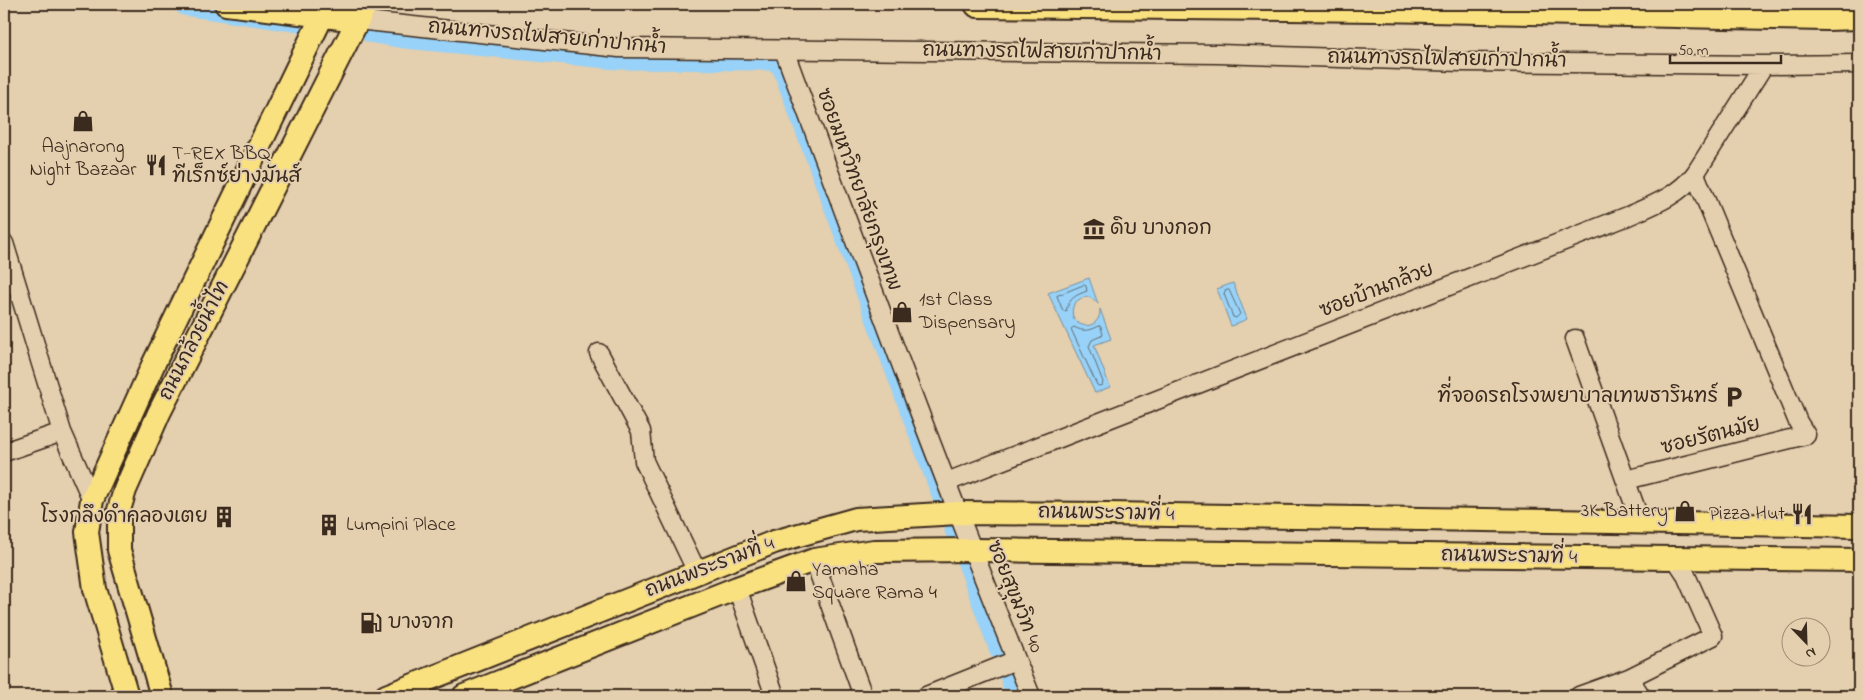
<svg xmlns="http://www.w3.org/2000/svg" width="1863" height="700" font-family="'Indie Flower','Playpen Sans Thai',sans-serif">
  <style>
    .water { fill: #98d2f8; stroke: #738fa1 }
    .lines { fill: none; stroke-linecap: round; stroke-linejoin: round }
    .shore { stroke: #606d75; stroke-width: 1 }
    .canal { stroke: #98d2f8; stroke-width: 15 }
    .minor-casing { stroke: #3b2a1e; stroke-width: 21 }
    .major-casing { stroke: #3b2a1e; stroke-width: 26 }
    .highway-casing { stroke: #3b2a1e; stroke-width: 30 }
    .minor { stroke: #e4cfae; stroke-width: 18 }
    .major { stroke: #fae180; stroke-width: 22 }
    .highway { stroke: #fae180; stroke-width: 26 }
    .labels { text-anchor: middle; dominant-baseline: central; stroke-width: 4; stroke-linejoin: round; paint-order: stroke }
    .street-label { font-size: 20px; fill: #3b2a1e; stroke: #e4cfae }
    .poi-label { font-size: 20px; fill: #3b2a1e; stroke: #e4cfae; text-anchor: start }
  </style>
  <rect width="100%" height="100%" fill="#e4cfae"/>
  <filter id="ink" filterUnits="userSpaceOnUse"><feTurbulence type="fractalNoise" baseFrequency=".02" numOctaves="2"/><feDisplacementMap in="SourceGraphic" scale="10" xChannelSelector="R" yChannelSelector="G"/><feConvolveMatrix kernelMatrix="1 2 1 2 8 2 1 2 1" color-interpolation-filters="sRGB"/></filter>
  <g filter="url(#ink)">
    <path class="water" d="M 1089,278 L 1098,304 C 1091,295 1082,295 1074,304 C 1064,328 1101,335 1100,309 L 1111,339 L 1094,345 L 1110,387 L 1095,393 L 1048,293 Z
      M 1233,283 L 1247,319 L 1231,326 L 1217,289 Z"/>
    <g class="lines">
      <path class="shore" d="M 1084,285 L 1086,286 L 1087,291 C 1076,295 1069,298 1066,311 L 1063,311 L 1057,296 Z
        M 1229,290 L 1240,314 L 1236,318 L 1233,317 L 1224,294 L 1225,291 Z
        M 1099,326 L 1101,327 L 1103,335 L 1092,340 L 1089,346 L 1103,382 L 1102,385 L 1099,386 L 1097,385 L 1071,329 L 1074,327 C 1083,332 1090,331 1099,326 Z"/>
      <path class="canal" d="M 183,4 L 184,8 L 300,25
        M 369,35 L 405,41 L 617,62 L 771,63 L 779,67 L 943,506
        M 952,530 L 953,533
        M 964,561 L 997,651
        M 1004,668 L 1014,696"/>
      <g class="minor-casing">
        <path id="minor" d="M 357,20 L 619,48 L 1219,54 L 1461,62 L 1764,65 L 1859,64
          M 784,50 C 864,266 944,483 1031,696
          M 4,243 L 62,432 L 92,500
          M 1575,339 L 1638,515 L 1643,522
          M 599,353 L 641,431 L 644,461 L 697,572
          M 4,452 L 62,432
          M 1626,480 L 1806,435 L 1798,422 L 1695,174
          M 947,482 L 1628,216 C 1653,205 1678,196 1695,174 L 1764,65
          M 814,560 L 863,696
          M 737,588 L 775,696
          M 1629,678 L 1641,696
          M 926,696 L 1016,660
          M 1579,696 L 1629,678 L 1713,636 L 1685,573 L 1675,558"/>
      </g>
      <g class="major-casing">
        <path id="major" d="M 226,4 L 357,20
          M 127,696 L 95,589 L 87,532 L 92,500 L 153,365 L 328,4
          M 162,696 L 119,550 L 119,510 L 125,490 L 159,413 L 366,4
          M 386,696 L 774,542 L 856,519 L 958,513 L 1107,514 L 1859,526
          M 464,696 L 737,588 L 814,560 L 874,551 L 972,550 L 1859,560"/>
      </g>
      <g class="highway-casing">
        <path id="highway" d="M 978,4 L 1378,8 L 1827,17 L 1859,16"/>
      </g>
      <use href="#minor" class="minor"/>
      <use href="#major" class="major"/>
      <use href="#highway" class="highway"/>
    </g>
  </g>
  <defs>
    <g id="shop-bare" transform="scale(1.725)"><path d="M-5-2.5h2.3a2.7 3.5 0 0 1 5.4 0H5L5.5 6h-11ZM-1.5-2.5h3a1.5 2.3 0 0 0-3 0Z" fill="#3b2a1e" stroke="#e4cfae" stroke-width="2.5" paint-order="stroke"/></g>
    <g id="restaurant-bare" transform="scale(1.725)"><path d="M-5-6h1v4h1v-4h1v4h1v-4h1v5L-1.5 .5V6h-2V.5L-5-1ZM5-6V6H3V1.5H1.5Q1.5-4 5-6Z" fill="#3b2a1e" stroke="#e4cfae" stroke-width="2.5" paint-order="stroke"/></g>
    <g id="museum-bare" transform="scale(1.725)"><path d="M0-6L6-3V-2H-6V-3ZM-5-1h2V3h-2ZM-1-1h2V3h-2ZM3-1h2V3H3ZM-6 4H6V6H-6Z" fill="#3b2a1e" stroke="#e4cfae" stroke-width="2.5" paint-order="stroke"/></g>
    <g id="parking-bare" transform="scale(1.725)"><path d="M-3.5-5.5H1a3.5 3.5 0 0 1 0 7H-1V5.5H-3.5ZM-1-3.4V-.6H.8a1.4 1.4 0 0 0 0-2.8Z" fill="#3b2a1e" stroke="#e4cfae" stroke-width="2.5" paint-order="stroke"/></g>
    <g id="building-bare" transform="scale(1.725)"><path d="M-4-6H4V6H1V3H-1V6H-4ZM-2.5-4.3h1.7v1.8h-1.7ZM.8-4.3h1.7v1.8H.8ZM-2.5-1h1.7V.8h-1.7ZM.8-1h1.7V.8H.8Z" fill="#3b2a1e" stroke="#e4cfae" stroke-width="2.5" paint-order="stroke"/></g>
    <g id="fuel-bare" transform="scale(1.725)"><path d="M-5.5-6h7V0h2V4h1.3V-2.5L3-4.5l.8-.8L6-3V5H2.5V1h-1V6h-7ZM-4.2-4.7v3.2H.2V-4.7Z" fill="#3b2a1e" stroke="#e4cfae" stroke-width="2.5" paint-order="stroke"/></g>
  </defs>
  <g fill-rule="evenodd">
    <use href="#shop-bare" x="83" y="121"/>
    <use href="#restaurant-bare" x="156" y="165"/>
    <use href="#museum-bare" x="1094" y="229"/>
    <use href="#shop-bare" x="902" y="312"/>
    <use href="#parking-bare" x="1734" y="397"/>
    <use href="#shop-bare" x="1685" y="511"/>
    <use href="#restaurant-bare" x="1802" y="514"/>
    <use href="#building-bare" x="224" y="517"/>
    <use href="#building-bare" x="329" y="525"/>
    <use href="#shop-bare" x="796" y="581"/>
    <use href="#fuel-bare" x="371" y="623"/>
  </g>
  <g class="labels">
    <g class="street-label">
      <text transform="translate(547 38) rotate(5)">ถนนทางรถไฟสายเก่าปากน้ำ</text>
      <text transform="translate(1042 53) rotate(1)">ถนนทางรถไฟสายเก่าปากน้ำ</text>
      <text transform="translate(1447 60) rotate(1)">ถนนทางรถไฟสายเก่าปากน้ำ</text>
      <text transform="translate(858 190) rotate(70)">ซอยมหาวิทยาลัยกรุงเทพ</text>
      <text transform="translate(1377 291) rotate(-21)">ซอยบ้านกล้วย</text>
      <text transform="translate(195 341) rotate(-63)">ถนนกล้วยน้ำไท</text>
      <text transform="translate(1711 437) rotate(-14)">ซอยรัตนมัย</text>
      <text transform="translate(1106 514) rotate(1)">ถนนพระรามที่ 4</text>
      <text transform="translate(1509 557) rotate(1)">ถนนพระรามที่ 4</text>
      <text transform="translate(710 568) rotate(-21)">ถนนพระรามที่ 4</text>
      <text transform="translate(1014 597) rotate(68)">ซอยสุขุมวิท 40</text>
    </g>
    <g class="poi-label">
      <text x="83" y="147" text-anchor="middle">Aajnarong<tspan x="83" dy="23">Night Bazaar</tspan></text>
      <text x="172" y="154">T-REX BBQ<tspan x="172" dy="23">ทีเร็กซ์ย่างมันส์</tspan></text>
      <text x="1110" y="229">ดิบ บางกอก</text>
      <text x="919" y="300">1st Class<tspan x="919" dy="23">Dispensary</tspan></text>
      <text x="1718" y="397" text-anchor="end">ที่จอดรถโรงพยาบาลเทพธารินทร์</text>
      <text x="1668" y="511" text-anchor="end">3K Battery</text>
      <text x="1785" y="514" text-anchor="end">Pizza Hut</text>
      <text x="208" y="517" text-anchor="end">โรงกลึงดำคลองเตย</text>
      <text x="346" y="525">Lumpini Place</text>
      <text x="812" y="570">Yamaha<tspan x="812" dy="23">Square Rama 4</tspan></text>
      <text x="388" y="623">บางจาก</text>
    </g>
  </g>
  <rect width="1863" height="700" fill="none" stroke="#e4cfae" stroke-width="20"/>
  <rect x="10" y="10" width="1843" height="680" fill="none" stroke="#3b2a1e" stroke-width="2" filter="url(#ink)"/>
  <g transform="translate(1806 642) rotate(157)"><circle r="24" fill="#e4cfae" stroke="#a08d74"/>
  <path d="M0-4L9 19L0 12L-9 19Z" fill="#3b2a1e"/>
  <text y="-8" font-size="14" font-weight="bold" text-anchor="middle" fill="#3b2a1e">N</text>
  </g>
  <path d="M1670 55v8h111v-8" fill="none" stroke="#3b2a1e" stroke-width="2.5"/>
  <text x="1678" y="55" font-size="15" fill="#3b2a1e" stroke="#e4cfae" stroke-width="4" paint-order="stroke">50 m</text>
</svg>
